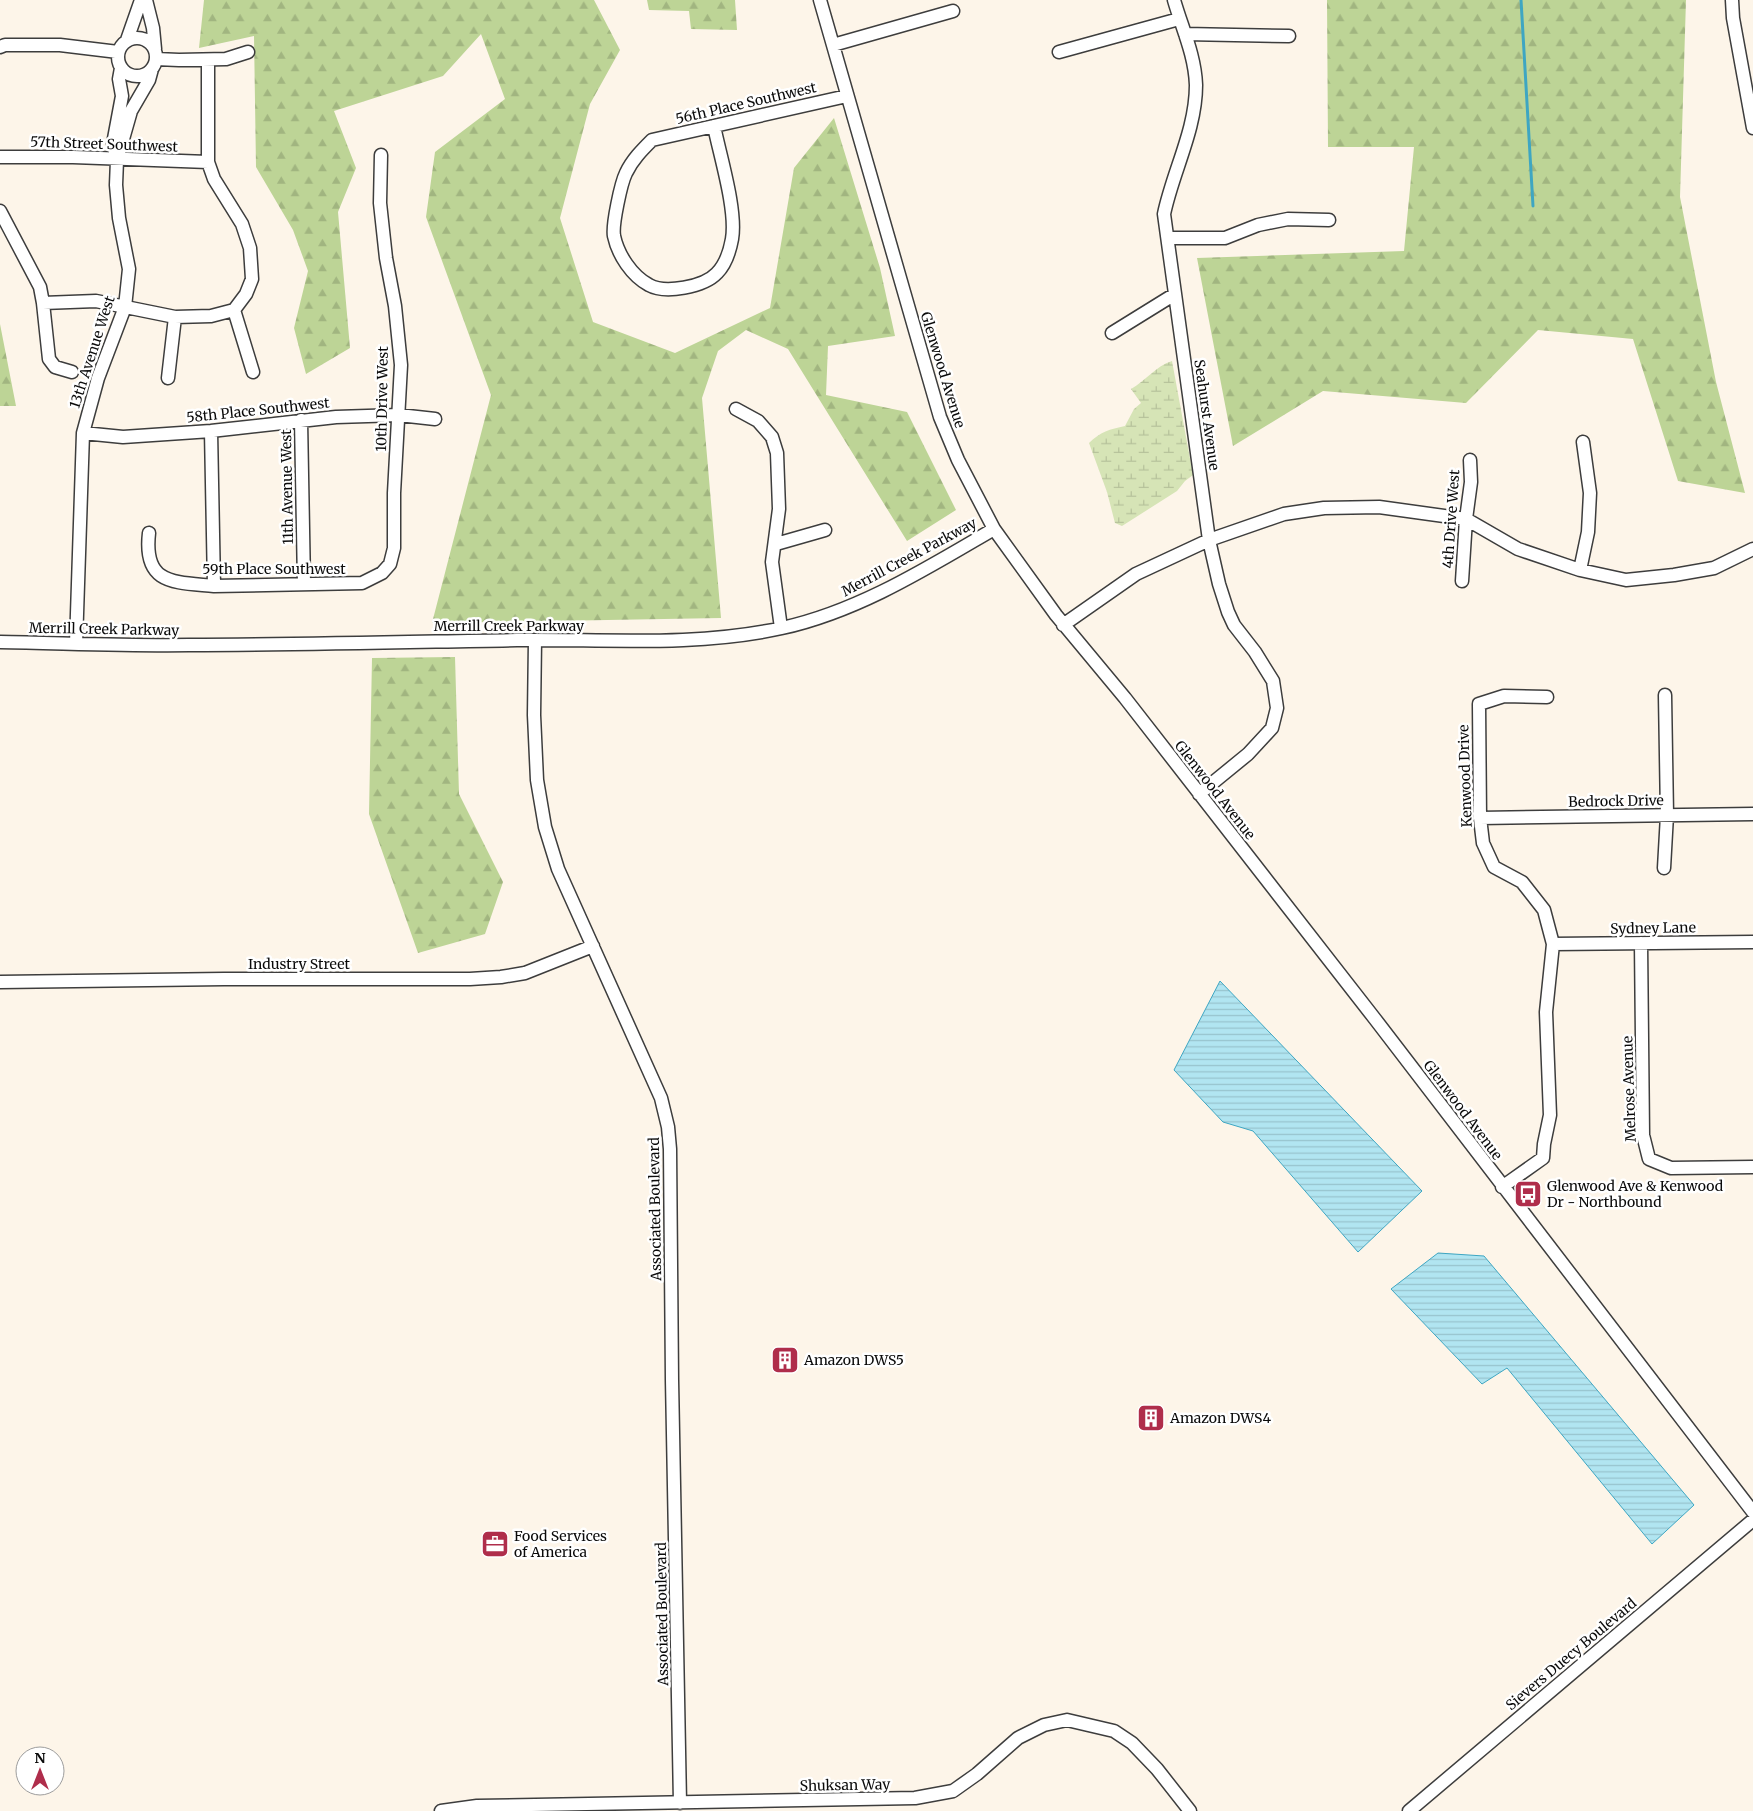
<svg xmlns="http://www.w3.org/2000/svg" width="1753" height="1811" font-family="Merriweather,serif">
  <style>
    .forest { fill: url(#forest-firs) }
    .wetland { fill: url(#wetland-marsh) }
    .water { fill: url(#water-rules); stroke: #3ea6c2 }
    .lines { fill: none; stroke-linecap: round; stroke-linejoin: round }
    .stream { stroke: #3ea6c2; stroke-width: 3 }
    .minor-casing { stroke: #3d3d3d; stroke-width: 15 }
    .minor { stroke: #fff; stroke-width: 12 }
    .labels { text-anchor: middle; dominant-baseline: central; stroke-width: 5; stroke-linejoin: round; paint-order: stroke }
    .street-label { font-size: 14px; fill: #0a0a0a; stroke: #fff }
    .poi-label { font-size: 14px; fill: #0a0a0a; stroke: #fff; text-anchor: start }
  </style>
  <defs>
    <pattern id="forest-firs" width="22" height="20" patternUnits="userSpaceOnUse" patternTransform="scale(1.25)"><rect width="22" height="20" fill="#bdd496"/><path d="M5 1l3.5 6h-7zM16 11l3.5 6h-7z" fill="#a1b580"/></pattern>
    <pattern id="wetland-marsh" width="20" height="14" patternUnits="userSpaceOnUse" patternTransform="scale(1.25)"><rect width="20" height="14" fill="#d6e4b6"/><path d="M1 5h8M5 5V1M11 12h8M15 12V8" fill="none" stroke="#b6c29b"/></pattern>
    <pattern id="water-rules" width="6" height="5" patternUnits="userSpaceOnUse" patternTransform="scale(1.25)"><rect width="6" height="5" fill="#b1e5f1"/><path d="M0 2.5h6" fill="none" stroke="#97c3cd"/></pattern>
  </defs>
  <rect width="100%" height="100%" fill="#fdf5e9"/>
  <path class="forest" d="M 204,0 L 594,0 L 620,50 L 590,104 L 560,218 L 593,322 L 675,353 L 770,308 L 794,168 L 834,118 L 880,268 L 895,336 L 828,346 L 826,395 L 907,412 L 956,510 L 907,541 L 788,349 L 746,330 L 718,351 L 702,398 L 721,618 L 432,623 L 491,395 L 426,217 L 435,152 L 505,99 L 481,34 L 443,76 L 334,111 L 356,168 L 338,212 L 350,348 L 306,374 L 294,328 L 308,271 L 293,230 L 256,167 L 254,36 L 199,48 Z
    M 647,0 L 735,0 L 737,30 L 691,29 L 689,11 L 649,10 Z
    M 1327,0 L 1686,0 L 1680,197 L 1716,382 L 1745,493 L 1678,481 L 1633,339 L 1538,330 L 1466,403 L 1323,391 L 1233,446 L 1197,258 L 1404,251 L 1414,147 L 1328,147 Z
    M 0,324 L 16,406 L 0,406 Z
    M 455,657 L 459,794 L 503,882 L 485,934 L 418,953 L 369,814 L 372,658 Z"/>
  <path class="wetland" d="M 1172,361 L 1193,475 L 1185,481 L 1177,491 L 1122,526 L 1115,523 L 1107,492 L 1089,443 C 1100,432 1110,429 1125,426 L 1134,409 L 1141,403 L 1131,389 C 1145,381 1156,366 1172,361 Z"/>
  <path class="water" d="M 1220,981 L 1422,1191 L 1358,1252 L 1253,1131 L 1223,1122 L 1174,1070 Z
    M 1438,1253 L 1484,1256 L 1694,1505 L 1652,1544 L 1507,1368 L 1482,1384 L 1391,1289 Z"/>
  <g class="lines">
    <path class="stream" d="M 1521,0 L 1533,206"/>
    <g class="minor-casing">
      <path id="minor" d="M 146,0 L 153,28 L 155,49
        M 820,0 L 940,417 L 958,460 L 994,529 L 1056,615 L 1125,698 L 1375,1019 L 1753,1512
        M 1174,0 C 1182,28 1195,55 1196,85 C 1196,130 1173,171 1164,214 L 1209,540 L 1219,584 L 1228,612 L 1234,625 L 1255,652 L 1273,681 L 1277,708 L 1272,728 L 1248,754 L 1199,794
        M 1732,0 L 1733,18 L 1753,128
        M 1185,34 L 1289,36
        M118 57a19 19 0 1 1 38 0a19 19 0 1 1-38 0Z
        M 127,40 L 141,0
        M 833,45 L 953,11
        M 0,47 L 5,45 L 60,45 L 118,52
        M 1059,52 L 1179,19
        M 156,59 L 179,60 L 226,59 L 248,52
        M 208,60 L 208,162 L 214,179 L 242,224 L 250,248 L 252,279 L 246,294 L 234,310 L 253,372
        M 714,126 C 720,156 737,210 732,239 C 730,250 725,265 717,273 C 704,287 665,294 649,285 C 632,276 618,255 614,236 C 612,225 621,183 626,173 C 632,160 642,150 652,140 L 847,96
        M 115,150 L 113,144 L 122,96 L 119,79 L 121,68
        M 0,157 L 73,157 L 208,162
        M 0,211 L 40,287 L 43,303 L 49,359 L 55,367 L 72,372
        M 1168,238 L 1225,238 L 1258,225 L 1288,219 L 1329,220
        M 43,303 L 96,301 L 175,317 L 211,316 L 234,310
        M 1112,333 L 1175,294
        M 168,378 L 175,317
        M 736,409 L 758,421 L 772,437 L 777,453 L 779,509 L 772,562 L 781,628
        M 301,420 L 304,584
        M 211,431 L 214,586
        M 83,433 L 123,437 L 211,431 L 336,417 L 399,415 L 435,419
        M 149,533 C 143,585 174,582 214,586 L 362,583 L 382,573 L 390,564 L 394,548 L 394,493 L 401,365 L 395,306 L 386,258 L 380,203 L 381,155
        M 776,544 L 825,530
        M 1580,570 L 1588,532 L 1590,493 L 1583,442
        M 1462,581 L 1466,519 L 1471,482 L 1470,460
        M 1063,625 L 1136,574 L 1209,540 L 1284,514 L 1324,508 L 1379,507 L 1466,519 L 1518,549 L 1580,570 L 1626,580 L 1674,575 L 1714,568 L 1753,549
        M 535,640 L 534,715 L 537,780 L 545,827 L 558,869 L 661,1098 L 668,1127 L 670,1149 L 672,1380 L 680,1803
        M 0,642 C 63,643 126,646 189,645 C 298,645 408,642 517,640 C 605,639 695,647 782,628 C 859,611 927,568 994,529
        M 76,644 L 83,433 L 98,378 L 125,307 L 129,269 L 119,218 L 116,185 L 117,160 L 131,111 L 149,80 L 152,69
        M 1480,818 L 1753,814
        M 1664,868 L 1667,815 L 1665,695
        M 1641,943 L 1643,1135 L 1649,1159 L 1671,1168 L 1753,1167
        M 1553,944 L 1753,942
        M 0,982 L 224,979 L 470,979 L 501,977 L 525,973 L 593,946
        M 1502,1187 L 1543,1158 L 1544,1144 L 1550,1115 L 1546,1012 L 1553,944 L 1544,910 L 1522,882 L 1494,867 L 1483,843 L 1480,818 L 1479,704 L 1504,696 L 1547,697
        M 441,1811 L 477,1806 L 915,1798 L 953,1791 L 977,1774 L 1018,1738 L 1044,1725 L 1067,1720 L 1114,1731 L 1132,1743 L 1157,1769 L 1190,1811
        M 1409,1811 L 1753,1520"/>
    </g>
    <use href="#minor" class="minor"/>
  </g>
  <defs>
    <g id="bus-square" transform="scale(1.4375)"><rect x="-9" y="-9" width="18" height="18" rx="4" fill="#af2d4b" stroke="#fff"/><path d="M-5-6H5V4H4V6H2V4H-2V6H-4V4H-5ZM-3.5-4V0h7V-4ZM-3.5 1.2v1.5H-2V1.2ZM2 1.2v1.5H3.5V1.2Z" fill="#fff"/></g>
    <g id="building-square" transform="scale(1.4375)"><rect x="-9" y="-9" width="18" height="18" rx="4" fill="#af2d4b" stroke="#fff"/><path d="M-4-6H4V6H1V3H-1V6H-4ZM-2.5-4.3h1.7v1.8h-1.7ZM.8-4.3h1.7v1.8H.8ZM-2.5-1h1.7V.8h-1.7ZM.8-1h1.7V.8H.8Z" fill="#fff"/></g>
    <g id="office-square" transform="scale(1.4375)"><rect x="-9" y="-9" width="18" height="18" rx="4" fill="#af2d4b" stroke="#fff"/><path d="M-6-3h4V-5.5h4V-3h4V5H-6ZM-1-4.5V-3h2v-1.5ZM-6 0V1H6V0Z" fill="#fff"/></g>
  </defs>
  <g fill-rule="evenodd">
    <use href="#bus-square" x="1528" y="1194"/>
    <use href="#building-square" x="785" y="1360"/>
    <use href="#building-square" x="1151" y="1418"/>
    <use href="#office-square" x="495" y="1544"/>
  </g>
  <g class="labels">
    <g class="street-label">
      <text transform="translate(746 103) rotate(-13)">56th Place Southwest</text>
      <text transform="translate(104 144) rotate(2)">57th Street Southwest</text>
      <text transform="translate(92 352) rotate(-72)">13th Avenue West</text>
      <text transform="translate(943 370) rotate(73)">Glenwood Avenue</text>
      <text transform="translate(382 399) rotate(-89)">10th Drive West</text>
      <text transform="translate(258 410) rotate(-6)">58th Place Southwest</text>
      <text transform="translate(1207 415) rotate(82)">Seahurst Avenue</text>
      <text transform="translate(287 487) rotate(-91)">11th Avenue West</text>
      <text transform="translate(1451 519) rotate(-86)">4th Drive West</text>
      <text transform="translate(909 557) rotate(-28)">Merrill Creek Parkway</text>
      <text x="274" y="569">59th Place Southwest</text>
      <text x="509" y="626">Merrill Creek Parkway</text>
      <text transform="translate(104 629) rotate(1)">Merrill Creek Parkway</text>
      <text transform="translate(1465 776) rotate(-92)">Kenwood Drive</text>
      <text transform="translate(1215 790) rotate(52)">Glenwood Avenue</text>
      <text transform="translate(1616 801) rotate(-1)">Bedrock Drive</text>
      <text transform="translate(1653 928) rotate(-1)">Sydney Lane</text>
      <text x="299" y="964">Industry Street</text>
      <text transform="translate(1629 1089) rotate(-92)">Melrose Avenue</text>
      <text transform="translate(1463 1110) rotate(53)">Glenwood Avenue</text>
      <text transform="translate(655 1209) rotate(-91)">Associated Boulevard</text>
      <text transform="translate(662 1614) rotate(-91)">Associated Boulevard</text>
      <text transform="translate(1571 1654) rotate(-40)">Sievers Duecy Boulevard</text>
      <text transform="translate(845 1785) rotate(-1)">Shuksan Way</text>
    </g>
    <g class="poi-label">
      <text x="1547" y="1186">Glenwood Ave &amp; Kenwood<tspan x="1547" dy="16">Dr - Northbound</tspan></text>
      <text x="804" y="1360">Amazon DWS5</text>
      <text x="1170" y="1418">Amazon DWS4</text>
      <text x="514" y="1536">Food Services<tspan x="514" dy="16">of America</tspan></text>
    </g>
  </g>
  <g transform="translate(40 1771)"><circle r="24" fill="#ffffff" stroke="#9d9d9d"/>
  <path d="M0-4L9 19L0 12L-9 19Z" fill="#af2d4b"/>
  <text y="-8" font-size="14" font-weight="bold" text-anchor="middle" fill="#0a0a0a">N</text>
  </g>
</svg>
